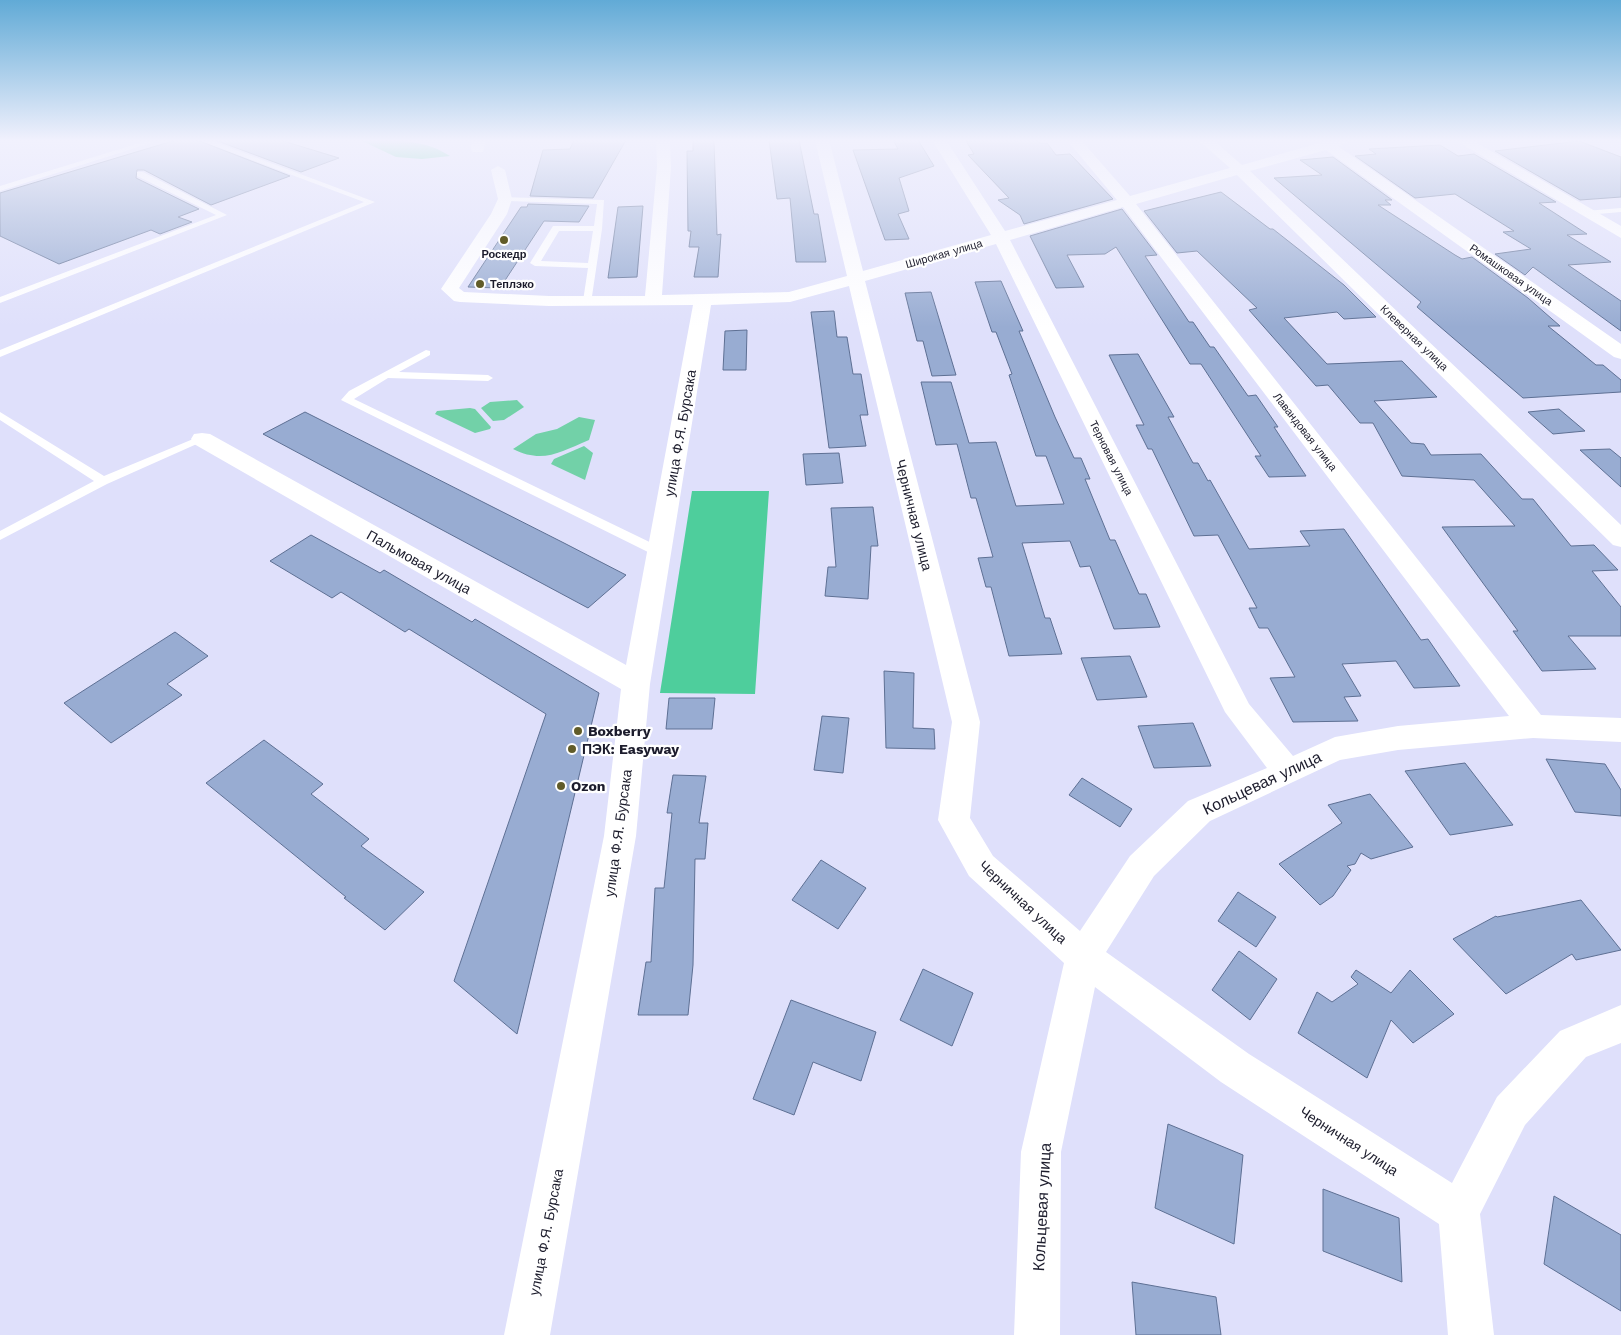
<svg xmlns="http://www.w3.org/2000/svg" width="1621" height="1335" font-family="'Work Sans',sans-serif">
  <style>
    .green { fill: #72d1a8 }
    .forest { fill: #4ece9c }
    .building { fill: #98acd2; stroke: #5e7094 }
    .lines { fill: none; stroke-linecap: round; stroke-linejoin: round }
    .service { fill: #fff; fill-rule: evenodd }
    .minor { fill: #fff; fill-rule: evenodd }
    .tertiary { fill: #fff; fill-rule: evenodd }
    .poi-dot { fill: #615c29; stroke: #fff; stroke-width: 2 }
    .labels { text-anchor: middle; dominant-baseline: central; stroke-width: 4.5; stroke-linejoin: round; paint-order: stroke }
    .far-poi-label { font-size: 11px; font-weight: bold; fill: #1c1c2c; stroke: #fff }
    .far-street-label { font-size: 11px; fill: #1c1c2c; stroke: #fff }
    .street-label { font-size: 14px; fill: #1c1c2c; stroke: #fff }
    .poi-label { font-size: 14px; font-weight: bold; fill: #1c1c2c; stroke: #fff; text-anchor: start }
    .near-street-label { font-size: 16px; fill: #1c1c2c; stroke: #fff }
  </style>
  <rect width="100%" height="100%" fill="#dfe0fb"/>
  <path class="green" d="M 517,400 L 524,407 L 504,420 L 493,421 L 481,408 L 490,402 Z
    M 470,408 L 475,409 L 491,427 L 490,429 L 475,433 L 435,414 L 437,411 Z
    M 579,417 L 595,420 L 589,440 C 560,452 543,464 513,449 L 536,434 L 557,429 Z
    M 584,446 L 593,453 L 585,480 L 551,464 L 554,459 Z"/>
  <path class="forest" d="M 360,140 C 391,140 423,138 450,156 L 422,159 L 396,157 Z
    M 692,491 L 769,491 L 755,694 L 660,693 Z"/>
  <path class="building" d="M 176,140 L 197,140 L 290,176 L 211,205 L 144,170 L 137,170 L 136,178 L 199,209 L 178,217 L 192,222 L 160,234 L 151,230 L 59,264 L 0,236 L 0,193 Z
    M 215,140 L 280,140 L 339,158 L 301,172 Z
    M 574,140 L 626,140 L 593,198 L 530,196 L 543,150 L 570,149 Z
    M 693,140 L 714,140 L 717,235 L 721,234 L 718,277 L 694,277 L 699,247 L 689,247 L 691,231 L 688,231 L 687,151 L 693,151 Z
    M 769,140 L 799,140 L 814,214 L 818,214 L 826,262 L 796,262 L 790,198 L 777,199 Z
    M 893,140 L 918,140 L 934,166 L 899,178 L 909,211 L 898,214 L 909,239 L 885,240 L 853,150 L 898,149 Z
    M 1038,140 L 1040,143 L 1047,143 L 1056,155 L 1070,154 L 1113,199 L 1024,224 L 1020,215 L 998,200 L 1009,198 L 968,155 L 974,154 L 966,141 Z
    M 1579,141 L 1621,157 L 1621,197 L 1580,200 L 1495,151 Z
    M 1440,145 L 1458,156 L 1474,154 L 1556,202 L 1539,203 L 1587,234 L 1567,235 L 1611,262 L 1568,265 L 1621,301 L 1621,331 L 1533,267 L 1525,275 L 1495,254 L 1531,249 L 1503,232 L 1514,231 L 1455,194 L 1415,198 L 1355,156 L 1376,154 L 1369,149 Z
    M 1333,157 L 1392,200 L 1385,200 L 1391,205 L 1378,205 L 1455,255 L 1462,259 L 1472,257 L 1528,298 L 1560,326 L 1548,326 L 1596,365 L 1603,365 L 1621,380 L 1621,392 L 1523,398 L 1417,307 L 1421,302 L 1274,178 L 1322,175 L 1300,160 Z
    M 1221,192 L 1270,229 L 1273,229 L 1344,285 L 1376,317 L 1344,319 L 1337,312 L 1284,318 L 1327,364 L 1402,361 L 1437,397 L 1374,401 L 1411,443 L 1424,444 L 1431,455 L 1481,454 L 1522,499 L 1533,499 L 1571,546 L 1594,545 L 1618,570 L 1592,571 L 1621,607 L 1621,636 L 1568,636 L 1596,669 L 1542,671 L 1513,631 L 1518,631 L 1442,527 L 1515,526 L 1474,480 L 1402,476 L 1373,423 L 1360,423 L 1328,385 L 1316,386 L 1249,310 L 1257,308 L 1197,251 L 1177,253 L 1144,211 Z
    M 528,204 L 589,206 L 579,222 L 544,221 L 500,288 L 468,287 L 521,207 L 527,207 Z
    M 643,206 L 637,277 L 608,278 L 618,207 Z
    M 1122,209 L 1157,255 L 1145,256 L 1189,322 L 1193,322 L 1210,347 L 1214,347 L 1248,396 L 1256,395 L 1278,427 L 1274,427 L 1306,476 L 1269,477 L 1255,456 L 1261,456 L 1201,364 L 1190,364 L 1116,247 L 1105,254 L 1067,255 L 1084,287 L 1056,288 L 1030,236 Z
    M 1001,281 L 1023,331 L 1019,331 L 1055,417 L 1074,458 L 1081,458 L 1090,479 L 1085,479 L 1110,540 L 1115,540 L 1139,594 L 1146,594 L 1160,627 L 1114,629 L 1090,566 L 1080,567 L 1070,541 L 1022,543 L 1045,618 L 1050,618 L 1062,654 L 1009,656 L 991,587 L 986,587 L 978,558 L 993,557 L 976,498 L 971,498 L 957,444 L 936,445 L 921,382 L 951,382 L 969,443 L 996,442 L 1016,506 L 1064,504 L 1046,456 L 1036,456 L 1009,375 L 1012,374 L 996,332 L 992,332 L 975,282 Z
    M 931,292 L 956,375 L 932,376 L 923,341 L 917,341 L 905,293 Z
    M 834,311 L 837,337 L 847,337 L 853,374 L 861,374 L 868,415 L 860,415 L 866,446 L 829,448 L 811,312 Z
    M 747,330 L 746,370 L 723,370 L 725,331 Z
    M 1138,354 L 1174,417 L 1168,417 L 1193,463 L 1198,463 L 1208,481 L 1210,480 L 1249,549 L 1310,546 L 1300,531 L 1344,529 L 1421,640 L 1428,639 L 1460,686 L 1414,688 L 1396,661 L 1342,664 L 1361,696 L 1344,697 L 1358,721 L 1293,722 L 1270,678 L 1295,677 L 1268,628 L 1259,628 L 1249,608 L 1257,608 L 1218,535 L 1194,536 L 1152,449 L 1148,449 L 1136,425 L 1144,425 L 1109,355 Z
    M 1559,409 L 1585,431 L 1553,434 L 1528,412 Z
    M 305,412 L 564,543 L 626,575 L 588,608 L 263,434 Z
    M 1610,449 L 1621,458 L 1621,487 L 1580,450 Z
    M 839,453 L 843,483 L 806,485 L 803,454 Z
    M 873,507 L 878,546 L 871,546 L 868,599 L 825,596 L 828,567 L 836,567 L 831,508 Z
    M 311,535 L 380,573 L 384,570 L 472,622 L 475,619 L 599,693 L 517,1034 L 454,981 L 546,714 L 409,629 L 405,632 L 341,592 L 332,598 L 270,561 Z
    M 175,632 L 208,656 L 167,684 L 182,695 L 111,743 L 64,703 Z
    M 1130,656 L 1147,697 L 1097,700 L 1081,658 Z
    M 884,671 L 914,673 L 913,728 L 934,729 L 935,749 L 886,748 Z
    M 669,698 L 715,698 L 712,729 L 666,729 Z
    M 822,716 L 849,718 L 843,773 L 814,770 Z
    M 1193,723 L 1211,766 L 1154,768 L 1138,726 Z
    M 264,740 L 323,784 L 311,794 L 369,839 L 361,846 L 424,892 L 385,930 L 344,898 L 346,897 L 206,783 Z
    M 1546,759 L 1605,764 L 1621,790 L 1621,816 L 1575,812 Z
    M 1465,763 L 1513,825 L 1450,835 L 1405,771 Z
    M 673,775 L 706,776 L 699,823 L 708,823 L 705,859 L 695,859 L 693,965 L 688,1015 L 638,1015 L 646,962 L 651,962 L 655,888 L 664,888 L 672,813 L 667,813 Z
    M 1082,778 L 1132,809 L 1120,827 L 1069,795 Z
    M 1370,794 L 1413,847 L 1371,859 L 1361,853 L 1355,864 L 1347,866 L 1351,870 L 1333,896 L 1320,905 L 1279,864 L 1342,823 L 1328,805 Z
    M 821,860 L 866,888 L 838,929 L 792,900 Z
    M 1238,892 L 1276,917 L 1256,947 L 1218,921 Z
    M 1581,900 L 1621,950 L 1576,960 L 1572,954 L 1506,994 L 1453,939 L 1496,916 L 1497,917 Z
    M 1239,951 L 1277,979 L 1250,1020 L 1212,990 Z
    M 923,969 L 973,993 L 952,1046 L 900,1020 Z
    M 1356,970 L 1391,993 L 1410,970 L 1454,1014 L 1413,1043 L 1391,1020 L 1367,1078 L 1298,1033 L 1317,992 L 1332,1002 L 1358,984 L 1351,977 Z
    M 791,1000 L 876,1032 L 861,1081 L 813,1062 L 794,1115 L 753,1099 Z
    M 1168,1124 L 1243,1155 L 1234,1244 L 1155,1208 Z
    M 1323,1189 L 1399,1218 L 1402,1282 L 1323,1251 Z
    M 1554,1196 L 1621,1235 L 1621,1311 L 1544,1264 Z
    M 1132,1282 L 1216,1297 L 1221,1335 L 1136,1335 Z"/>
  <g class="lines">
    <path class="service" d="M 149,140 L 160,140 L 0,191 L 0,186 Z
      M 199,140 L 209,140 L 375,202 L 0,357 L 0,350 L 364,202 Z
      M 137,172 L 143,172 L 227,215 L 0,303 L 0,297 L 216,215 L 137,176 Z
      M 502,197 L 604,200 L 602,229 L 591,303 L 583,301 L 588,268 L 535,266 L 530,263 L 553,226 L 594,226 L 597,204 L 505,201 L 501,199 ZM 559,231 L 593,231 L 588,263 L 541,261 Z
      M 1621,208 L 1621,212 L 1586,215 L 1582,213 L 1586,211 Z
      M 426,350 L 430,351 L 430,355 L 399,372 L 488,375 L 493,378 L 488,381 L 388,378 L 354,399 L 664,549 L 666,552 L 664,555 L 654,555 L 341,400 L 349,391 Z
      M 0,412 L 104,476 L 198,437 L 202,436 L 208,439 L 107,484 L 0,540 L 0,531 L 94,481 L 0,420 Z"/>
    <path class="minor" d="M 472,140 L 486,140 L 483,152 L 473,152 L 471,149 Z
      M 656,140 L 670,140 L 671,167 L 662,295 L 789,292 L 847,276 L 815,140 L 829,140 L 863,271 L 991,235 L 932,140 L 946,140 L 1005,231 L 1117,200 L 1067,140 L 1081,140 L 1130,196 L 1230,168 L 1198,140 L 1213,140 L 1242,165 L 1330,140 L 1352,140 L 1338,146 L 1621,344 L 1621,359 L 1614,357 L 1326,150 L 1250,171 L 1621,525 L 1621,547 L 1613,545 L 1237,175 L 1136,204 L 1541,715 L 1621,718 L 1621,742 L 1533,738 L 1398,750 L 1340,760 L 1210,821 L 1154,876 L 1106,952 L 1249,1054 L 1452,1183 L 1497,1097 L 1560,1031 L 1621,1005 L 1621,1043 L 1586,1057 L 1525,1125 L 1480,1214 L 1494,1335 L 1448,1335 L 1439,1224 L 1221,1082 L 1095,987 L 1061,1152 L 1060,1335 L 1014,1335 L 1021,1152 L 1064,963 L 969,876 L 938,820 L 952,722 L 849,286 L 790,302 L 711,305 L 650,684 L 636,836 L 550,1335 L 504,1335 L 604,836 L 621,689 L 194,444 L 191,439 L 194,434 L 202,433 L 210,434 L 626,665 L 693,305 L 549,306 L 460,302 L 454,301 L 441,289 L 491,214 L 498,199 L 491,170 L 498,166 L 505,170 L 512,199 L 507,214 L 459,288 L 464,292 L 549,296 L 645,296 L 657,167 ZM 1123,207 L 1509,716 L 1398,726 L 1335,737 L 1293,756 L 1249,704 L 1010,240 ZM 996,244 L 1225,712 L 1267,768 L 1188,801 L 1130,856 L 1080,931 L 993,856 L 970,818 L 980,722 L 865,281 Z"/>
    <path class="tertiary" d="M 1455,140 L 1472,140 L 1621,226 L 1621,238 Z"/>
  </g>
  <linearGradient id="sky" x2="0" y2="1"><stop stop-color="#61aad6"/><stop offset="0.43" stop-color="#f1f1fd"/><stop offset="1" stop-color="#f1f1fd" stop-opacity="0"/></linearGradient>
  <rect width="1621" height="327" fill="url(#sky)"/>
  <g class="poi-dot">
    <circle cx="504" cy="240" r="5"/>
    <circle cx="480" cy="284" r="5"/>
    <circle cx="578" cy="731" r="5"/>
    <circle cx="572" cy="749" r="5"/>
    <circle cx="561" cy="786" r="5"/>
  </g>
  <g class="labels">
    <g class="far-poi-label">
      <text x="504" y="254">Роскедр</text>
      <text x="490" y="284" text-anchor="start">Теплэко</text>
    </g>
    <g class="far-street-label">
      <text transform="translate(944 254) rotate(-16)">Широкая улица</text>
      <text transform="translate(1511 275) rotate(35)">Ромашковая улица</text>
      <text transform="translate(1414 338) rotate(44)">Клеверная улица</text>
      <text transform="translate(1305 432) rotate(52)">Лавандовая улица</text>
      <text transform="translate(1111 458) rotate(63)">Терновая улица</text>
    </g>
    <g class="street-label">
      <text transform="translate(680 433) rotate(-80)">улица Ф.Я. Бурсака</text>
      <text transform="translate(914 515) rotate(76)">Черничная улица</text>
      <text transform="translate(419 562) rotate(29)">Пальмовая улица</text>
      <text transform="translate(618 833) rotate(-82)">улица Ф.Я. Бурсака</text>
      <text transform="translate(1023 902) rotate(43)">Черничная улица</text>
      <text transform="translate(1349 1141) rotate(33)">Черничная улица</text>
      <text transform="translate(546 1232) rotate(-79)">улица Ф.Я. Бурсака</text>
    </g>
    <g class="poi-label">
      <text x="588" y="731">Boxberry</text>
      <text x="582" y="749">ПЭК: Easyway</text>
      <text x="571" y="786">Ozon</text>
    </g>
    <g class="near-street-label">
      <text transform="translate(1262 783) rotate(-25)">Кольцевая улица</text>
      <text transform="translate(1042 1207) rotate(-87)">Кольцевая улица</text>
    </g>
  </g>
</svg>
